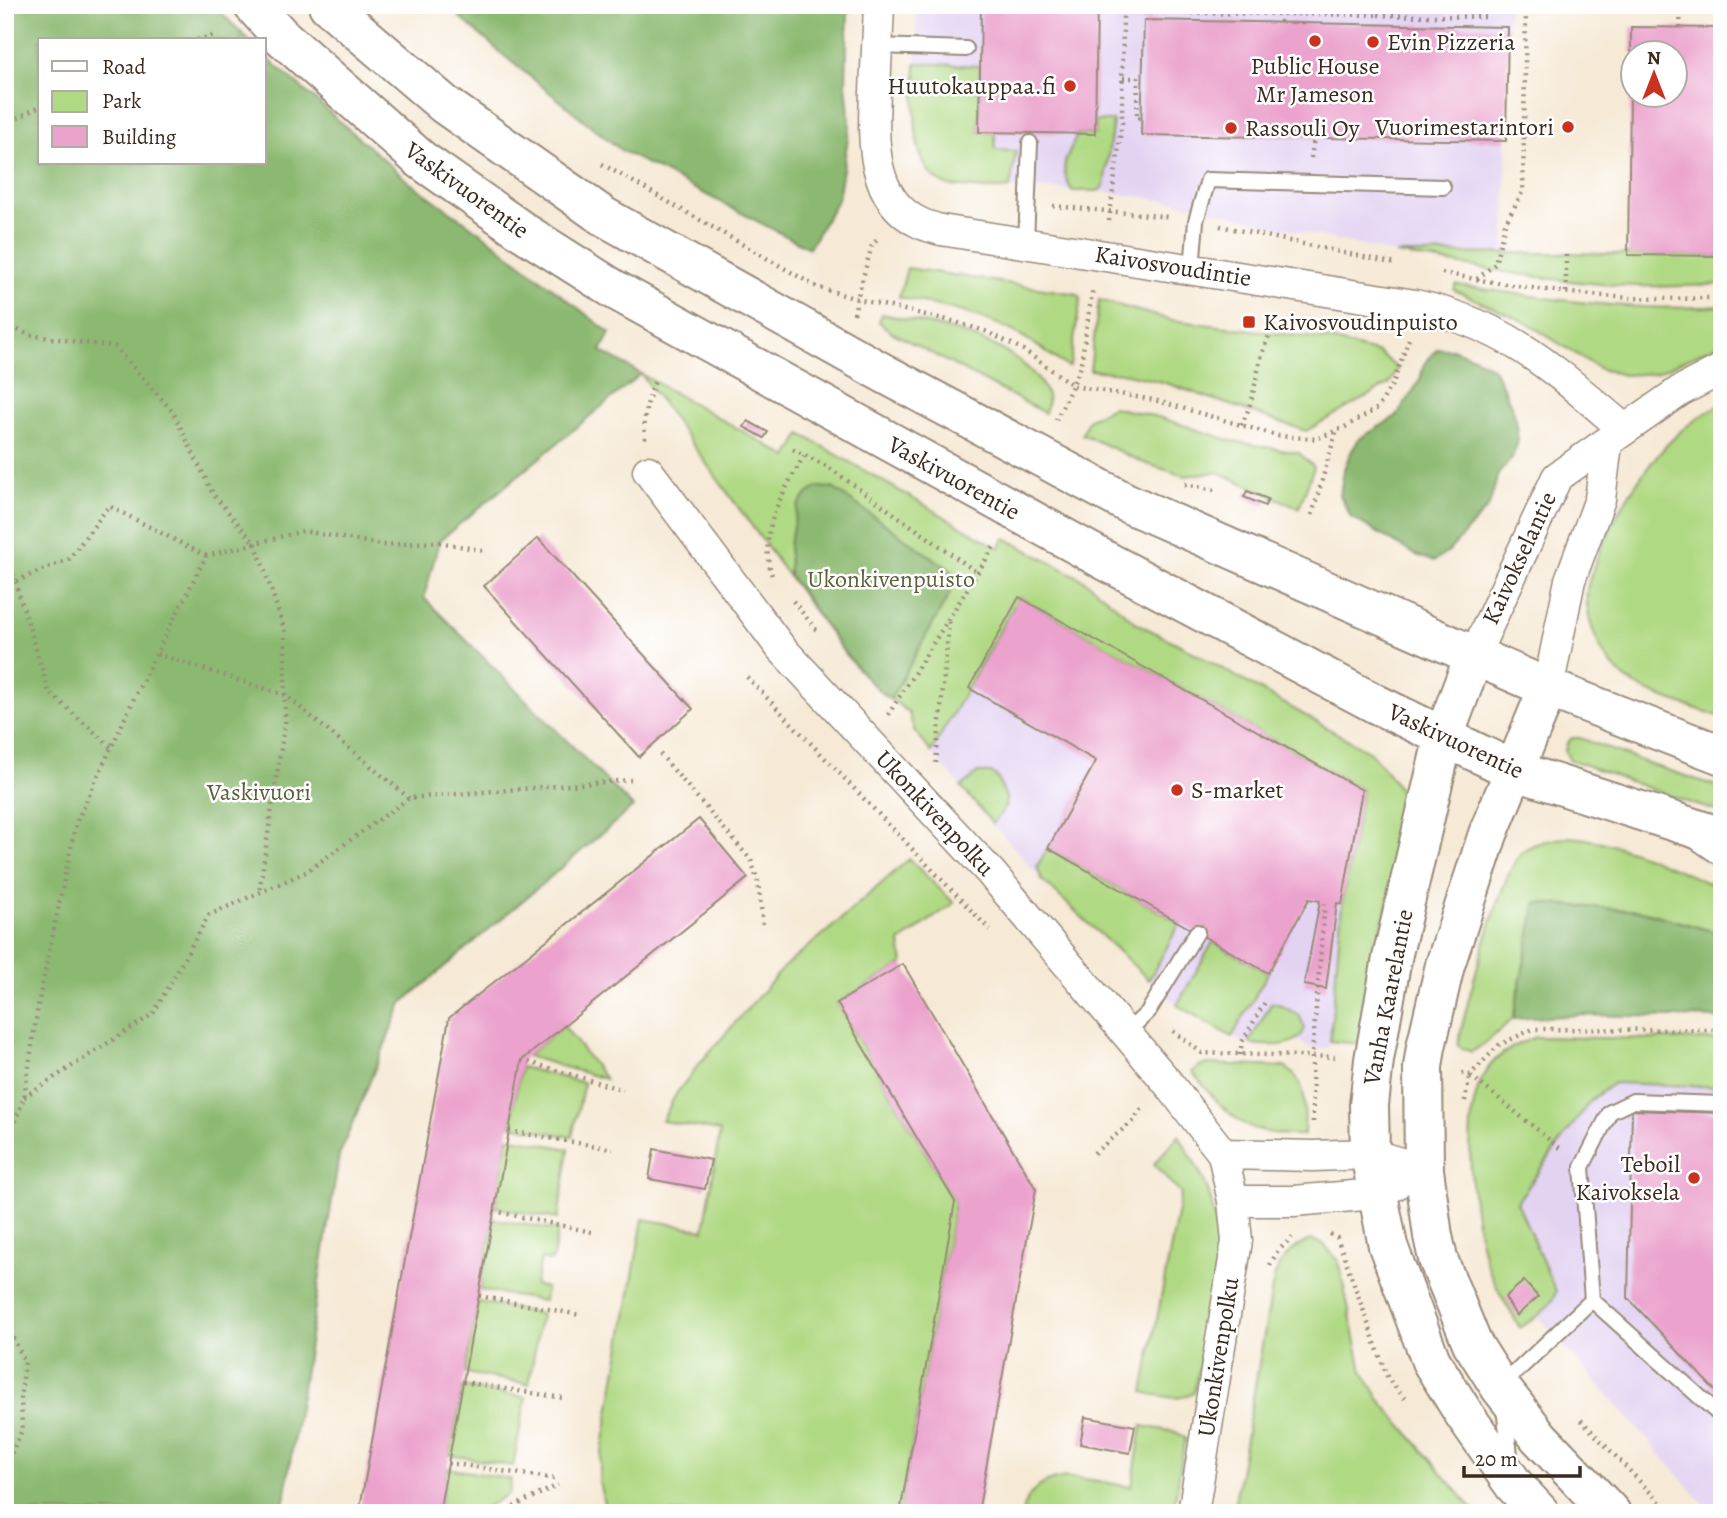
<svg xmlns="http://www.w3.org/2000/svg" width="1727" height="1518" font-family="Alegreya,serif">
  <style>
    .built { fill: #e3d3f2 }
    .green { fill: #b0d983; stroke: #768250; stroke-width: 2 }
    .forest { fill: #8cb971; stroke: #647248; stroke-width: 2 }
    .building { fill: #eba2cc }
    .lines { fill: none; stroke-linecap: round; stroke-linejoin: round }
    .service-casing { stroke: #988a7a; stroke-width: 18 }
    .minor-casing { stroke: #988a7a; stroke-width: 33 }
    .secondary-casing { stroke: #988a7a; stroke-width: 42 }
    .trunk-casing { stroke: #988a7a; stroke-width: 42 }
    .path { stroke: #988a7a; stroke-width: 4.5; stroke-dasharray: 2 5; stroke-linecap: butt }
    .service { stroke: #fff; stroke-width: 14 }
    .minor { stroke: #fff; stroke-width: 30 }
    .secondary { stroke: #fff; stroke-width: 38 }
    .trunk { stroke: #fff; stroke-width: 38 }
    .poi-dot { fill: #c8321e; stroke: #fff; stroke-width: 2.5 }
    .labels { text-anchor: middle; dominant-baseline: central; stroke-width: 5; stroke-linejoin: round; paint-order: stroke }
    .poi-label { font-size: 24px; fill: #3b2a1e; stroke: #fff; text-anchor: start }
    .street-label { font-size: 24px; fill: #3b2a1e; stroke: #fff }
    .park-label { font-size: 24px; fill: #5e5f3c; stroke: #fff }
  </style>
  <rect width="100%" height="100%" fill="#fff"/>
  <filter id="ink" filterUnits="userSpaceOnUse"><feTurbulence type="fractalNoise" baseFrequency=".0143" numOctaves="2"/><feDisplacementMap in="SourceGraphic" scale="14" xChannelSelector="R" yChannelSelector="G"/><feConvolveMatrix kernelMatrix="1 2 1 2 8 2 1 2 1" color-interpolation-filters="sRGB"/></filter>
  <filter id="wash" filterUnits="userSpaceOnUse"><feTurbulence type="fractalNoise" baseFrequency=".00686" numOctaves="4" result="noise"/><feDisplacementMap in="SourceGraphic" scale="28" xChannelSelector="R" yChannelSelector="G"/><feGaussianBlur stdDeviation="1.57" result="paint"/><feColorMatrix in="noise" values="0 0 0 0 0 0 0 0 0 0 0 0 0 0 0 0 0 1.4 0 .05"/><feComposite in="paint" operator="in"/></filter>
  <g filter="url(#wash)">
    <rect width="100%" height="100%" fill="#f6e9d5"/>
    <path class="built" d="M 916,5 L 1508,5 L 1505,253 L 1396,254 L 1176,202 L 1098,191 L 1010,188 L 995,190 L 948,185 L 931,173 L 922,163 L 916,143 Z
      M 1019,597 L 1362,790 L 1342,904 L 1329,1048 L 1313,1048 L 1298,1041 L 1263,1045 L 1242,1042 L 1177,1005 L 1042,880 L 931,752 Z
      M 1614,1083 L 1722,1087 L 1722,1513 L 1712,1513 L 1538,1316 L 1552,1302 L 1553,1281 L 1517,1202 L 1591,1100 Z"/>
    <path class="green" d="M 916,63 L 980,66 L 979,132 L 995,133 L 995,150 L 1016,151 L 1010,188 C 997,190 985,189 972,188 C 965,187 956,187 950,186 C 905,174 916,98 916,63 Z
      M 1096,121 L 1113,121 L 1104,186 L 1098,191 L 1072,191 C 1057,164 1067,160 1077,134 L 1095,134 Z
      M 1566,253 L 1722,256 L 1722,284 C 1609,294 1506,272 1396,254 Z
      M 907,268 L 1077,294 L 1081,297 L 1070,365 L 1068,367 C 1049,355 1033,341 1013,331 C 978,313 938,306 899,297 Z
      M 1456,285 C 1543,298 1633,313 1722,306 L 1722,343 L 1656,373 L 1624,375 L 1600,369 L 1525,322 L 1454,290 Z
      M 1099,300 L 1171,320 L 1330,340 L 1379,353 L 1398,369 L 1389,384 L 1306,431 L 1163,382 L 1122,373 L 1090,370 Z
      M 882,314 C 931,325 1004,336 1037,378 C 1046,390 1051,398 1045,413 L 891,332 L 879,322 Z
      M 641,374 L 788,457 L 801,434 L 999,548 L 1005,538 L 1084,580 L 1138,624 L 1182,646 L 1370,752 L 1389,774 L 1400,791 L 1407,816 L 1401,856 L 1372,961 L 1359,1044 L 1330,1041 L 1342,904 L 1362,790 L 1019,597 L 931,752 L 914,730 L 909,713 L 869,681 L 846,655 Z
      M 1722,402 L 1722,717 C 1690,706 1644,696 1619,673 C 1598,653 1585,618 1587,590 C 1588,583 1591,575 1593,569 C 1611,519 1642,466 1682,430 C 1694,420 1709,412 1722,402 Z
      M 1112,407 L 1158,417 L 1232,441 L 1299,453 L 1314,467 L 1299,508 L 1218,472 L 1185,476 L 1144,463 L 1082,434 L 1088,420 Z
      M 1572,738 L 1580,738 L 1655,766 L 1722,788 L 1722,813 L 1675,798 L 1569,759 L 1565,751 L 1567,743 Z
      M 978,773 L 991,773 L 997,777 L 1006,798 L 1005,807 L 993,824 L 961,787 Z
      M 1570,837 C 1622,841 1674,869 1722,889 L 1722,934 L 1642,911 L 1537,903 L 1513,1019 C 1499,1030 1487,1044 1471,1052 L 1458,1046 C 1464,1012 1501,870 1523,851 C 1536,841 1554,840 1570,837 Z
      M 1048,848 L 1180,923 L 1149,980 L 1042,880 L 1037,866 Z
      M 909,859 L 954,903 L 900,942 L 903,964 L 837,1003 L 955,1202 L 900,1513 L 606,1513 L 599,1481 L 601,1458 L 643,1219 L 704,1230 L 720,1131 L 662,1121 L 676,1094 L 700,1063 L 785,966 L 831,928 Z
      M 1213,942 L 1268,973 L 1232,1037 L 1177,1005 Z
      M 1276,1003 L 1299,1015 L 1305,1028 C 1298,1049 1270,1046 1251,1044 L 1250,1041 L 1271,1004 Z
      M 564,1026 L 605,1079 L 527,1056 Z
      M 1536,1037 L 1722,1040 L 1722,1087 L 1614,1083 L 1591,1100 L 1517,1202 L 1556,1292 C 1550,1309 1535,1318 1520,1328 C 1506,1304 1490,1279 1483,1252 C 1472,1207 1460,1114 1485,1073 C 1496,1054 1516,1044 1536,1037 Z
      M 1208,1064 L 1285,1067 C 1310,1083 1304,1108 1304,1135 C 1244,1137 1228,1115 1192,1072 L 1199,1066 Z
      M 521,1067 L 584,1083 L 572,1137 L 510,1125 Z
      M 1179,1135 C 1189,1154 1203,1174 1209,1193 C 1228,1254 1205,1332 1194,1393 C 1178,1402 1161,1396 1143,1392 L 1181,1194 L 1154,1164 Z
      M 508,1137 L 569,1149 L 558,1219 L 495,1207 Z
      M 493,1219 L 558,1230 L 552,1261 L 541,1259 L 535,1285 L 546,1288 L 544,1301 L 480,1290 Z
      M 1310,1240 L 1322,1243 L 1338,1260 L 1362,1370 L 1380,1400 L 1476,1513 L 1233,1513 L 1274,1277 C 1282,1258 1290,1249 1310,1240 Z
      M 478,1302 L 541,1314 L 529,1384 L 465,1373 Z
      M 462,1387 L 526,1397 L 513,1466 L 450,1455 Z
      M 1142,1426 L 1176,1432 L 1185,1438 L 1173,1513 L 1022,1513 C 1025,1494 1041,1482 1060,1478 C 1074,1475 1116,1485 1132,1487 Z
      M 447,1468 L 511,1479 L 509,1493 L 477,1513 L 439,1513 Z"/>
    <path class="forest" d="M 5,5 L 213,5 L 249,40 L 40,40 L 40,163 L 264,163 L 264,55 L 409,182 L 492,241 L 610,333 L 601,351 L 641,374 L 439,541 L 424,598 L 633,807 L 402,1003 L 339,1156 L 282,1513 L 5,1513 Z
      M 446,5 L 771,5 L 848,9 L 846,83 L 850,126 L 838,199 L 809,248 L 622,151 L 502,54 Z
      M 1437,349 L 1452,349 L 1476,358 L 1495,370 L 1514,412 L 1518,441 L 1512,458 L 1498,474 L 1489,506 L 1448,552 L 1434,561 L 1416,555 L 1351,517 L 1340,495 L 1344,469 L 1350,454 L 1359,439 L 1397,416 L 1420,380 L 1424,364 Z
      M 818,487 L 833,488 L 956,574 L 949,595 L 890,700 L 869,681 L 846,655 L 789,574 L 789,544 L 798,506 L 808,493 Z
      M 1536,903 L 1642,911 L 1722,934 L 1722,1018 L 1581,1015 L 1513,1019 Z"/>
    <g id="blocks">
      <path class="building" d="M 981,5 L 1097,5 L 1095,134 L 979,132 Z
        M 1144,20 L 1508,27 L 1506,141 L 1141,135 Z
        M 1631,27 L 1722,28 L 1722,256 L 1628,255 L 1630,94 L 1674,94 L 1674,52 L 1631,52 Z
        M 748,421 L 768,432 L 764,438 L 744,427 Z
        M 1247,491 L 1268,499 L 1265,506 L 1244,497 Z
        M 538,538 L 693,709 L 639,757 L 484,586 Z
        M 1019,597 L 1362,790 L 1342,904 L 1337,903 L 1326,989 L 1304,985 L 1320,901 L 1309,899 L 1268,973 L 1048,848 L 1096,761 L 969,688 Z
        M 699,819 L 748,878 L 522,1060 L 439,1513 L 359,1513 L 449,1018 Z
        M 903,964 L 1036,1189 L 978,1513 L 900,1513 L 955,1202 L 837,1003 Z
        M 1632,1110 L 1722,1113 L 1722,1398 L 1628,1298 Z
        M 654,1149 L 711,1160 L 705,1189 L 649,1179 Z
        M 1524,1281 L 1538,1297 L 1516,1316 L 1505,1297 Z
        M 1085,1417 L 1135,1426 L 1130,1453 L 1080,1444 Z"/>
    </g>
  </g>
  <g filter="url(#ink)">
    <use href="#blocks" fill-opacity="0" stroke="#988a7a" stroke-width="2"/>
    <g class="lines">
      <g class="service-casing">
        <path id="service" d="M 877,46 L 966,49
          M 1026,243 L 1030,143
          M 1192,269 L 1196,221 L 1208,180 L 1443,187
          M 1125,1034 L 1148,1012 L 1197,932
          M 1722,1104 L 1633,1101 L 1610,1112 L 1582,1167 L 1592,1300 L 1722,1417
          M 1501,1386 L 1592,1300
          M 1504,1409 L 1511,1462"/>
      </g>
      <g class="minor-casing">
        <path id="minor" d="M 879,5 C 878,34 876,63 875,93 C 873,138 870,200 920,223 C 926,226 934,228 941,230 L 1415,305 C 1510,326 1552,368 1624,429
          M 648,471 L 781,648 L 991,873 L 1168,1083 L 1223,1154 L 1233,1201 L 1237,1241 L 1193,1513
          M 1474,656 L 1557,477 L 1680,391 L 1722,369
          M 1548,688 L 1570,580 L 1600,499 L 1607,444
          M 1223,1154 L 1313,1156 L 1370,1154 L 1424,1170
          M 1233,1201 L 1294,1201 L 1376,1194 L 1395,1185"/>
      </g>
      <g class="secondary-casing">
        <path id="secondary" d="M 253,5 L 281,36 L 420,159 L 525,233 L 615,290 L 1108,562 L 1376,704 L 1513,770 L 1722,837
          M 328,5 L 445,105 L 603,216 L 885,374 L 1127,503 L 1548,688 L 1722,755
          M 1474,656 L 1444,736 L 1392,958 L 1374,1060 L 1369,1105 L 1370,1154 L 1388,1246 L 1431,1361 L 1464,1414 L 1514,1485 L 1540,1513
          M 1548,688 L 1488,834 L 1445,965 L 1426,1047 L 1423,1067 L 1424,1170 L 1433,1236 L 1438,1259 L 1472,1343 L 1500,1387 L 1539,1437 L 1611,1513"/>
      </g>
      <g class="trunk-casing">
        <path id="trunk" d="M 1703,832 L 1722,845"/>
      </g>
      <path class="path" d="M 1108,5 L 1108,12 L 1378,15 L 1378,5
        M 1280,13 L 1280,23
        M 1378,15 L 1487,17
        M 1680,28 L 1681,5
        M 197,40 L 213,36
        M 1123,78 L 1138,78 L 1137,118 L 1142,118
        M 5,125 L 40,106
        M 1311,158 L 1314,138
        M 602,164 L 817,287 L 857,299 L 872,245 L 879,238
        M 1053,206 L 1170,217
        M 1109,221 L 1122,122 L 1123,12
        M 1220,226 L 1396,264
        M 1442,273 C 1533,290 1629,304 1722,297
        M 1477,279 L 1495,264 L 1505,224 L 1523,191 L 1526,5
        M 1566,292 L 1566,253
        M 854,314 L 857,299 L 952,321 L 985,331 L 1022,349 L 1074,386 L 1154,400 L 1279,436 L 1316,439 L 1345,427 L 1378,408 L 1393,383 L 1409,339
        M 5,324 L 29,335 L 115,347 L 173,412 L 213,494 L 256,545 L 285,631 L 285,722 L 259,893
        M 1056,420 L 1080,369 L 1093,287
        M 1241,425 C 1252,406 1254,387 1259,366 C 1262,351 1268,338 1274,324
        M 645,439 C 643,418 647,401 655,381
        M 793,449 L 828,467 L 978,573
        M 1185,484 L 1215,490
        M 1312,515 L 1336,432
        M 5,548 L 49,692 L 111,747
        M 772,575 C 757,531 783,493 804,456
        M 16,581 L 69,559 L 109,506 L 206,556
        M 793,601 L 818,632
        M 157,654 L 285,695 L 409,798
        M 747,677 L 990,930
        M 888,715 L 995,545
        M 660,754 L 751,860 L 758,882 L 763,925
        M 936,763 L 949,622
        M 1173,1031 L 1202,1053 L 1335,1057
        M 1240,1055 L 1242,1042 L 1265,1002
        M 522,1060 L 623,1090
        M 1462,1073 L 1470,1075 L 1499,1045 L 1533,1029 L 1722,1030
        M 24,1097 L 153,1014 L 209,915 L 306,872 L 409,798 L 631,780
        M 1465,1101 L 1470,1075 L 1562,1150
        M 1313,1122 L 1312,1055 L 1325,901
        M 509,1131 L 613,1149
        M 5,1148 L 24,1097 L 39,1000 L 76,823 L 138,690 L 206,556 L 303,531 L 383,545 L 439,542 L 484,551
        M 1094,1153 L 1132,1122 L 1144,1106
        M 494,1211 L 596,1233
        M 1330,1234 L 1337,1238 L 1344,1256 L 1388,1379 L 1407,1401
        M 1270,1265 L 1277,1252 L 1292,1237
        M 479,1296 L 580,1315
        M 5,1327 L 9,1329 L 25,1362 L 21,1393 L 22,1430 L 5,1467
        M 463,1382 L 563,1398
        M 1581,1420 L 1670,1513
        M 448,1463 L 556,1479
        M 501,1513 L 558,1485"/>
      <use href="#service" class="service"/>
      <use href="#minor" class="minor"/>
      <use href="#secondary" class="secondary"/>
      <use href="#trunk" class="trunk"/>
    </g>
  </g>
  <g class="poi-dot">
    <circle cx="1315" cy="41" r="7"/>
    <circle cx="1373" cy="42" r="7"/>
    <circle cx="1070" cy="86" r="7"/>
    <circle cx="1568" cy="127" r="7"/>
    <circle cx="1231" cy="128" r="7"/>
    <rect x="1242" y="315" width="14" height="14" rx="3.5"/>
    <circle cx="1177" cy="790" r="7"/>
    <circle cx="1694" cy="1178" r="7"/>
  </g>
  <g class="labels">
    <g class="poi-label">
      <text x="1387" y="42">Evin Pizzeria</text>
      <text x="1315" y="66" text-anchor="middle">Public House<tspan x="1315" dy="28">Mr Jameson</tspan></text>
      <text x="1056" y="86" text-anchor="end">Huutokauppaa.fi</text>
      <text x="1554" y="127" text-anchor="end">Vuorimestarintori</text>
      <text x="1245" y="128">Rassouli Oy</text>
      <text x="1263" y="322">Kaivosvoudinpuisto</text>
      <text x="1191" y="790">S-market</text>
      <text x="1680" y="1164" text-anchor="end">Teboil<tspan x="1680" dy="28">Kaivoksela</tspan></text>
    </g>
    <g class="street-label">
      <text transform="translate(467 190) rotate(36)">Vaskivuorentie</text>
      <text transform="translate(1173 266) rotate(9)">Kaivosvoudintie</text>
      <text transform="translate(954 478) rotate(29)">Vaskivuorentie</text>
      <text transform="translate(1519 558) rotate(-65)">Kaivokselantie</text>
      <text transform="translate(1456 741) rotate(25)">Vaskivuorentie</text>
      <text transform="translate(935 813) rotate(47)">Ukonkivenpolku</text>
      <text transform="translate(1388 997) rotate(-79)">Vanha Kaarelantie</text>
      <text transform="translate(1218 1357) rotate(-81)">Ukonkivenpolku</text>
    </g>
    <g class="park-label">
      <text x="891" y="579">Ukonkivenpuisto</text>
      <text x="259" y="792">Vaskivuori</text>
    </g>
  </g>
  <rect width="1727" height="1518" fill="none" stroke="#fff" stroke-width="28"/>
  <rect x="38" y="38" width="228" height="126" fill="#ffffff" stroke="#b1aaa5" stroke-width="2"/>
  <rect x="52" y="61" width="35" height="10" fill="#ffffff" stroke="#b1aaa5" stroke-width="2"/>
  <text x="102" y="74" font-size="21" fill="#3b2a1e">Road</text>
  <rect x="52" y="91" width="35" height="21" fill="#b0d983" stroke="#b1aaa5" stroke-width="2"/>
  <text x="102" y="108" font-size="21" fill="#3b2a1e">Park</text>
  <rect x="52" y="126" width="35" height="21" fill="#eba2cc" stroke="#b1aaa5" stroke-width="2"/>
  <text x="102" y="144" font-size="21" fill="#3b2a1e">Building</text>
  <g transform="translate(1654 74)"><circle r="33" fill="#ffffff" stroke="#b1aaa5" stroke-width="2"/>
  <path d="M0-5L12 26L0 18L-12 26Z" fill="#c8321e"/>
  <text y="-10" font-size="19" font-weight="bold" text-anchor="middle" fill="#3b2a1e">N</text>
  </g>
  <path d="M1464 1466v10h116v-10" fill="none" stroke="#3b2a1e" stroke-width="3.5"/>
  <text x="1475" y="1466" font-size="21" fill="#3b2a1e" stroke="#ffffff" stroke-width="5" paint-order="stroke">20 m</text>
</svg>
